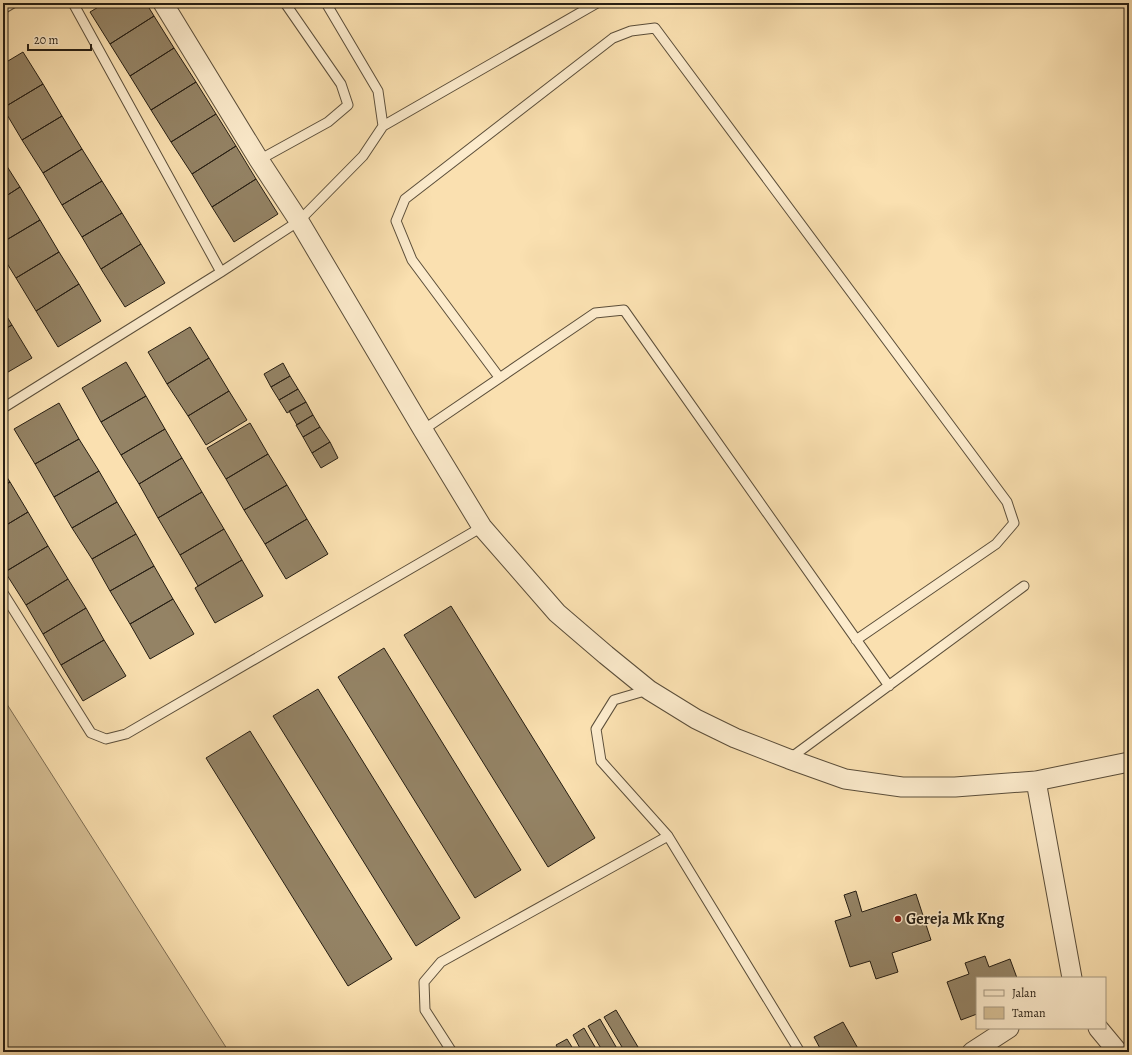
<svg xmlns="http://www.w3.org/2000/svg" width="1132" height="1055" font-family="Alegreya,serif">
  <style>
    .green { fill: #d6bf95; stroke: #7e6e54 }
    .building { fill: #948365; stroke: #261e13 }
    .lines { fill: none; stroke-linecap: round; stroke-linejoin: round }
    .lane-casing { stroke: #5b4e3a; stroke-width: 11 }
    .street-casing { stroke: #5b4e3a; stroke-width: 21 }
    .lane { stroke: #fcebcc; stroke-width: 9 }
    .street { stroke: #fcebcc; stroke-width: 19 }
    .poi-dot { fill: #8f2418; stroke: #fcebcc; stroke-width: 1.5 }
    .labels { text-anchor: middle; dominant-baseline: central; stroke-width: 3; stroke-linejoin: round; paint-order: stroke }
    .poi-label { font-size: 16px; font-weight: bold; fill: #261e13; stroke: #fcebcc; text-anchor: start }
  </style>
  <rect width="100%" height="100%" fill="#fae0b0"/>
  <filter id="stains"><feTurbulence type="fractalNoise" baseFrequency=".005" numOctaves="4"/><feColorMatrix values="0 0 0 0 .2 0 0 0 0 .09 0 0 0 0 .02 0 0 0 .5 -.17"/></filter>
  <radialGradient id="worn" r=".72"><stop offset=".6" stop-color="#630" stop-opacity="0"/><stop offset="1" stop-color="#630" stop-opacity=".3"/></radialGradient>
  <path class="green" d="M 3,698 L 229,1052 L 3,1052 Z"/>
  <path class="building" d="M 105,3 L 146,3 L 154,16 L 110,44 L 90,12 Z
    M 154,16 L 174,48 L 130,76 L 110,44 Z
    M 174,48 L 196,82 L 151,110 L 130,76 Z
    M 23,52 L 43,84 L 3,108 L 3,64 Z
    M 196,82 L 216,114 L 171,142 L 151,110 Z
    M 43,84 L 62,116 L 22,140 L 3,108 Z
    M 216,114 L 236,146 L 192,174 L 171,142 Z
    M 62,116 L 82,149 L 43,173 L 22,140 Z
    M 236,146 L 256,179 L 212,207 L 192,174 Z
    M 82,149 L 102,181 L 62,205 L 43,173 Z
    M 3,160 L 20,187 L 3,198 Z
    M 256,179 L 278,214 L 234,242 L 212,207 Z
    M 102,181 L 122,213 L 82,237 L 62,205 Z
    M 20,187 L 40,220 L 3,242 L 3,198 Z
    M 122,213 L 141,244 L 101,269 L 82,237 Z
    M 40,220 L 59,252 L 16,278 L 3,257 L 3,242 Z
    M 141,244 L 165,283 L 125,307 L 101,269 Z
    M 59,252 L 79,284 L 36,311 L 16,278 Z
    M 79,284 L 101,321 L 58,347 L 36,311 Z
    M 3,310 L 12,325 L 3,330 Z
    M 12,325 L 32,358 L 3,375 L 3,330 Z
    M 190,327 L 209,358 L 167,384 L 148,352 Z
    M 209,358 L 229,391 L 188,416 L 167,384 Z
    M 126,362 L 146,396 L 101,422 L 82,388 Z
    M 283,363 L 290,376 L 271,387 L 264,374 Z
    M 290,376 L 298,389 L 279,400 L 271,387 Z
    M 298,389 L 306,402 L 287,413 L 279,400 Z
    M 229,391 L 247,420 L 206,445 L 188,416 Z
    M 146,396 L 165,429 L 121,455 L 101,422 Z
    M 306,402 L 313,415 L 297,425 L 289,411 Z
    M 59,403 L 79,439 L 35,464 L 14,429 Z
    M 313,415 L 320,427 L 303,437 L 296,425 Z
    M 250,423 L 268,454 L 226,479 L 207,448 Z
    M 320,427 L 330,442 L 312,453 L 303,437 Z
    M 165,429 L 182,458 L 139,484 L 121,455 Z
    M 79,439 L 99,471 L 54,497 L 35,464 Z
    M 330,442 L 338,458 L 321,468 L 312,453 Z
    M 268,454 L 287,485 L 244,510 L 226,479 Z
    M 182,458 L 202,492 L 158,518 L 139,484 Z
    M 3,471 L 10,482 L 3,486 Z
    M 99,471 L 117,502 L 72,528 L 54,497 Z
    M 10,482 L 28,512 L 3,527 L 3,486 Z
    M 287,485 L 307,519 L 265,544 L 244,510 Z
    M 202,492 L 224,529 L 180,555 L 158,518 Z
    M 117,502 L 136,534 L 92,559 L 72,528 Z
    M 28,512 L 48,546 L 5,572 L 3,567 L 3,527 Z
    M 307,519 L 328,554 L 286,579 L 265,544 Z
    M 224,529 L 242,560 L 198,586 L 180,555 Z
    M 136,534 L 154,566 L 110,591 L 92,559 Z
    M 48,546 L 68,579 L 26,605 L 5,572 Z
    M 242,560 L 263,596 L 215,623 L 195,588 Z
    M 154,566 L 173,599 L 130,624 L 110,591 Z
    M 68,579 L 86,608 L 43,634 L 26,605 Z
    M 173,599 L 194,634 L 150,659 L 130,624 Z
    M 451,606 L 595,838 L 548,867 L 404,635 Z
    M 86,608 L 104,640 L 61,665 L 43,634 Z
    M 104,640 L 126,676 L 83,701 L 61,665 Z
    M 384,648 L 521,870 L 475,898 L 338,677 Z
    M 318,689 L 460,918 L 416,946 L 273,716 Z
    M 250,731 L 392,959 L 348,986 L 206,758 Z
    M 856,891 L 862,912 L 916,894 L 931,940 L 892,953 L 898,972 L 876,979 L 870,961 L 850,967 L 835,921 L 851,916 L 844,895 Z
    M 985,956 L 989,967 L 1010,959 L 1017,978 L 977,978 L 977,1014 L 961,1020 L 947,982 L 969,974 L 965,963 Z
    M 616,1010 L 641,1052 L 625,1052 L 604,1017 Z
    M 600,1019 L 619,1052 L 603,1052 L 588,1026 Z
    M 843,1022 L 860,1052 L 822,1052 L 814,1037 Z
    M 584,1028 L 598,1052 L 582,1052 L 573,1035 Z
    M 567,1039 L 575,1052 L 560,1052 L 556,1045 Z"/>
  <g class="lines">
    <g class="lane-casing">
      <path id="lane" d="M 73,3 L 221,272
        M 3,9 L 13,3
        M 383,126 L 597,3
        M 259,160 L 328,122 L 348,105 L 341,84 L 285,3
        M 499,377 L 412,260 L 396,221 L 405,199 L 613,38 L 631,31 L 655,28 L 1007,502 L 1014,523 L 996,544 L 856,640
        M 3,408 L 221,272 L 299,221 L 363,156 L 383,126 L 378,91 L 326,3
        M 423,430 L 595,313 L 624,310 L 889,686
        M 3,593 L 91,733 L 106,739 L 126,734 L 482,527
        M 648,690 L 614,700 L 596,729 L 601,761 L 668,836 L 800,1052
        M 789,759 L 1024,586
        M 452,1052 L 425,1010 L 424,982 L 441,962 L 668,836"/>
    </g>
    <g class="street-casing">
      <path id="street" d="M 163,3 L 259,160 L 299,221 L 423,430 L 482,527 L 557,613 L 606,655 L 649,690 L 696,719 L 735,738 L 789,759 L 845,779 L 902,787 L 955,787 L 1036,781 L 1129,762
        M 1036,781 L 1072,978
        M 1098,1028 L 1118,1052
        M 972,1052 L 1009,1028"/>
    </g>
    <use href="#lane" class="lane"/>
    <use href="#street" class="street"/>
  </g>
  <circle class="poi-dot" cx="898" cy="919" r="4"/>
  <g class="labels">
    <g class="poi-label">
      <text x="906" y="919">Gereja Mk Kng</text>
    </g>
  </g>
  <rect width="1132" height="1055" fill="none" stroke="#fae0b0" stroke-width="16"/>
  <rect x="4" y="4" width="1124" height="1047" fill="none" stroke="#261e13" stroke-width="2"/>
  <rect x="8" y="8" width="1116" height="1039" fill="none" stroke="#261e13"/>
  <rect x="976" y="977" width="130" height="52" fill="#fcebcc" stroke="#a69982"/>
  <rect x="984" y="990" width="20" height="6" fill="#fcebcc" stroke="#a69982"/>
  <text x="1012" y="997" font-size="12" fill="#261e13">Jalan</text>
  <rect x="984" y="1007" width="20" height="12" fill="#d6bf95" stroke="#a69982"/>
  <text x="1012" y="1017" font-size="12" fill="#261e13">Taman</text>
  <path d="M28 44v6h63v-6" fill="none" stroke="#261e13" stroke-width="2"/>
  <text x="34" y="44" font-size="12" fill="#261e13" stroke="#fcebcc" stroke-width="3" paint-order="stroke">20 m</text>
  <rect width="100%" height="100%" filter="url(#stains)"/>
  <rect width="100%" height="100%" fill="url(#worn)"/>
</svg>
